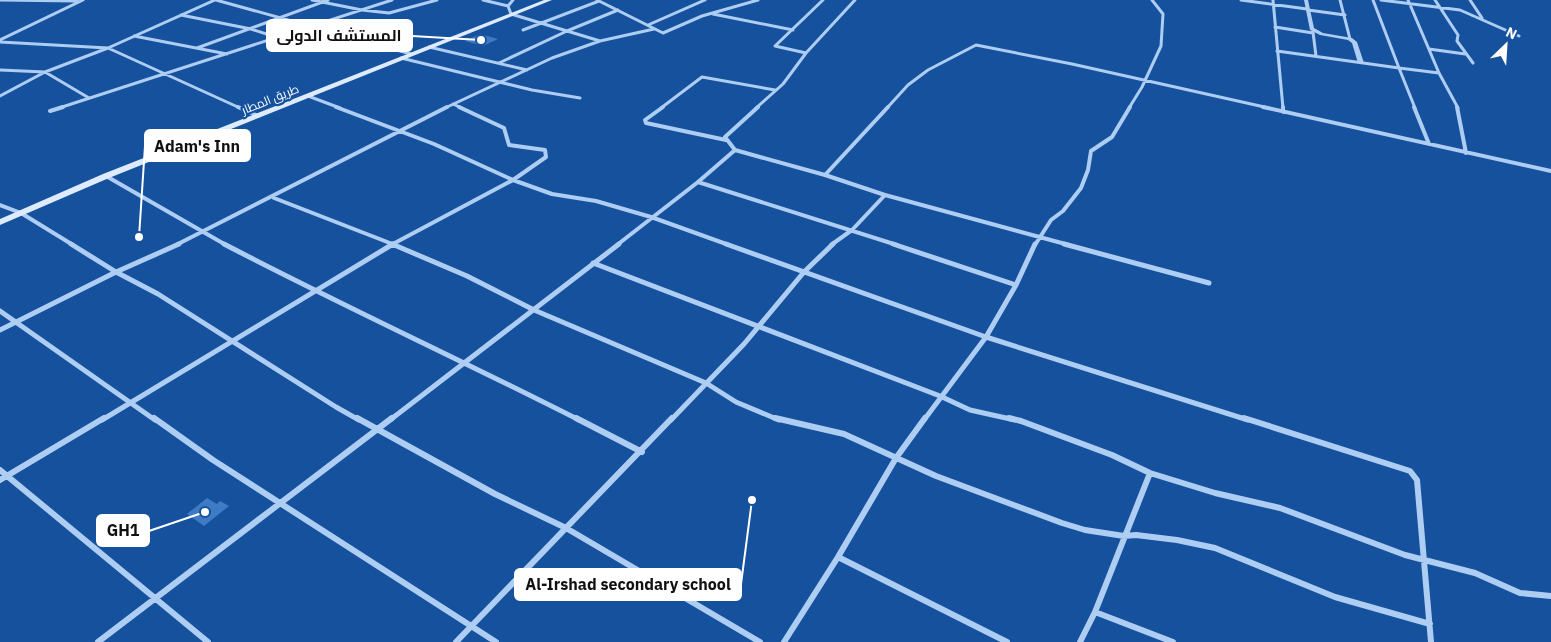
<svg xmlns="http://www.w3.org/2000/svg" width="1551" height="642" font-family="'IBM Plex Sans',Cairo,sans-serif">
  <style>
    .building { fill: #3f7ac4 }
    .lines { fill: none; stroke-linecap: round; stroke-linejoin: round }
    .minor-far3 { stroke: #aecdf3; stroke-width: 3 }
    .minor-far2 { stroke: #aecdf3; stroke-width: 4 }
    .minor-far1 { stroke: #aecdf3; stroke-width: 5 }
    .minor { stroke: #aecdf3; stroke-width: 6 }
    .tertiary { fill: #aecdf3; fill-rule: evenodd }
    .secondary { fill: #ddebfd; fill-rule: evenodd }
    .labels { text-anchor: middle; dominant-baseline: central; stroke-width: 4.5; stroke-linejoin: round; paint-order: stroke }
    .far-street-label { font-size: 12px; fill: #fff; stroke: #16519e }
    .leader { fill: none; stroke: #fff; stroke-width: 2 }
    .callout-dot { fill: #fff; stroke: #16519e; stroke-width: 2 }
    .callout { fill: #fff; stroke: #fff; stroke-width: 2 }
    .callout-label { font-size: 16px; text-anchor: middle; font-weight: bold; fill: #111 }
  </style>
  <rect width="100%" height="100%" fill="#16519e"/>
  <path class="building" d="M 480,34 L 498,39 L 483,46 L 465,41 Z
    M 207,498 L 217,504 L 220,501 L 229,506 L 204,526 L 187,514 Z"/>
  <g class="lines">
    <path class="minor-far3" d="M 0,0 L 77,1
      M 216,0 L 411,54
      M 312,0 L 362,10 L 389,13 L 437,0
      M 483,0 L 508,6
      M 513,0 L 508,6 L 511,14 L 600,41
      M 597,0 L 663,33 L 702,16 L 758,0
      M 1241,0 L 1307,9
      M 1273,0 L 1283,108
      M 1340,0 L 1350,39
      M 1373,0 L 1399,68 L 1439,73 L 1408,0
      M 1381,0 L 1460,10 L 1519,36
      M 1435,0 L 1458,35 L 1457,41 L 1473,63
      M 1470,0 L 1482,18
      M 1308,10 L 1345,15
      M 713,14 L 793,30
      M 181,15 L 251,29 L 279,38
      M 648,25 L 705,0
      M 1275,27 L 1313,33
      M 523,30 L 599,1
      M 1313,32 L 1316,56
      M 134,36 L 227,54
      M 0,40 L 83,0
      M 0,42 L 108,48 L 240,108
      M 429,47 L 527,70
      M 197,48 L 328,0
      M 1429,49 L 1465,54
      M 1277,51 L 1399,68 L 1415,108
      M 806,53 L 775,46 L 823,0
      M 401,58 L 532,90 L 580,98
      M 499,63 L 567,31 L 618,10
      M 0,70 L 45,72 L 89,98
      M 1439,73 L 1458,108
      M 0,96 L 45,72 L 108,48 L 215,0
      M 308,96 L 340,108
      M 453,104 L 462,108
      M 59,108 L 392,0
      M 445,108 L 552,58 L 600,41 L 654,29
      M 661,108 L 702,77 L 775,90
      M 756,108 L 783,84 L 806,53 L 855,0
      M 887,108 L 908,85 L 928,70 L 976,45 L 1072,64 L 1269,108
      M 1129,108 L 1142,87 L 1161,46 L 1163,14 L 1152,0"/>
    <path class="minor-far2" d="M 238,107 L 258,116
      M 336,107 L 434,144 L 513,180 L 552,194 L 596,201 L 651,217 L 729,245
      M 663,107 L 645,120 L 646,123 L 726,140
      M 758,107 L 725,137 L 735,150 L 825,175 L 885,195 L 1069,245
      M 1263,107 L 1551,171
      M 1283,107 L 1283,112
      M 1414,107 L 1429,144
      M 1457,107 L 1466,153
      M 50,111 L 63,107
      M 825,175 L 888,107
      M 106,176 L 226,245
      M 698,182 L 897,245
      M 274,198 L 395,245
      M 0,205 L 21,213 L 73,245
      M 176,245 L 447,107
      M 391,245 L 513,180 L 546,157 L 545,150 L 509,145 L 504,128 L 459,107
      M 617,245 L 698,182 L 735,150
      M 831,245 L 852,230 L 885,195
      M 1035,245 L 1051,220 L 1063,211 L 1081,188 L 1088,170 L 1091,151 L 1112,137 L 1130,107"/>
    <path class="minor-far1" d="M 71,244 L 116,272 L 158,294 L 336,407 L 359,420
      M 224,244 C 341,305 461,360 579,420
      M 392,244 L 467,276 L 534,310 L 706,383 L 736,402 L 779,420
      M 726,244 L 986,337 L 1248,420
      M 893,244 L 1016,285
      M 1064,244 L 1209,283
      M 593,263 L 940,396 L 970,410 L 1015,420
      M 0,311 L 155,420
      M 0,330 L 116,272 L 179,244
      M 102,420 L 393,244
      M 390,420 L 619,244
      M 671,420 L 744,344 L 804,272 L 833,244
      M 924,420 L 986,337 L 1016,285 L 1035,244"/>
    <path class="minor" d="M 154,418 L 213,460 L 496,642
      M 357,418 L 495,494 L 566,528 L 760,642
      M 576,418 L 642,452
      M 775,418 L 844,434 L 936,476 L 1062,523 L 1085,530 L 1124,536 L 1136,535 L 1177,540 L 1215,548 L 1335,597 L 1430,624
      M 1009,418 L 1021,421 L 1112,455 L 1150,473 L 1215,493 L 1280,508 L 1405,555 L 1475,573 L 1520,593 L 1551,596
      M 1244,418 L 1410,471 L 1417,480 L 1431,642
      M 0,470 L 208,642
      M 0,480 L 104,418
      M 838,557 L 1007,642
      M 1095,612 L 1173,642
      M 98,642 L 392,418
      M 456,642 L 672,418
      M 784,642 L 838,557 L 896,458 L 925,418
      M 1080,642 L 1095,612 L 1150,473"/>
    <path class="tertiary" d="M 1304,0 L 1308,0 L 1314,28 L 1323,33 L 1352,38 L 1357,42 L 1364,63 L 1363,64 L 1358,63 L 1352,43 L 1348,40 L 1320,35 L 1310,30 Z"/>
    <path class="secondary" d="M 544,0 L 552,0 L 109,178 L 0,225 L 0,219 L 103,174 Z"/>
  </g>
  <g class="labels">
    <g class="far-street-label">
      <text transform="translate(270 99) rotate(-22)">طريق المطار</text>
    </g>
  </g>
  <path class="leader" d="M481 40L412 36M139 237L145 146M205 512L149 531M752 500L741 584"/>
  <g class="callout-dot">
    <circle cx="481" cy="40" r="5"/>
    <circle cx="139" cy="237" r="5"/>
    <circle cx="205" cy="512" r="5"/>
    <circle cx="752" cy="500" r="5"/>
  </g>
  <g class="callout">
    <rect x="267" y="20" width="145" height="31" rx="5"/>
    <rect x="145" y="130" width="105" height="31" rx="5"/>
    <rect x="97" y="515" width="52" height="31" rx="5"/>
    <rect x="515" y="569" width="226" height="31" rx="5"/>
  </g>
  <g class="callout-label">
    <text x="339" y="41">المستشف الدولى</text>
    <text x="197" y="152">Adam's Inn</text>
    <text x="123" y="536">GH1</text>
    <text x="628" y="590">Al-Irshad secondary school</text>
  </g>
  <g transform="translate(1506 45) rotate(25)" stroke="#16519e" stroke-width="4" paint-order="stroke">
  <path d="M0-4L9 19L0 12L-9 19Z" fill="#ffffff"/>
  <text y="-8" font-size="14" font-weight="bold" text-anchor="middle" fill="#ffffff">N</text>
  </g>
</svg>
